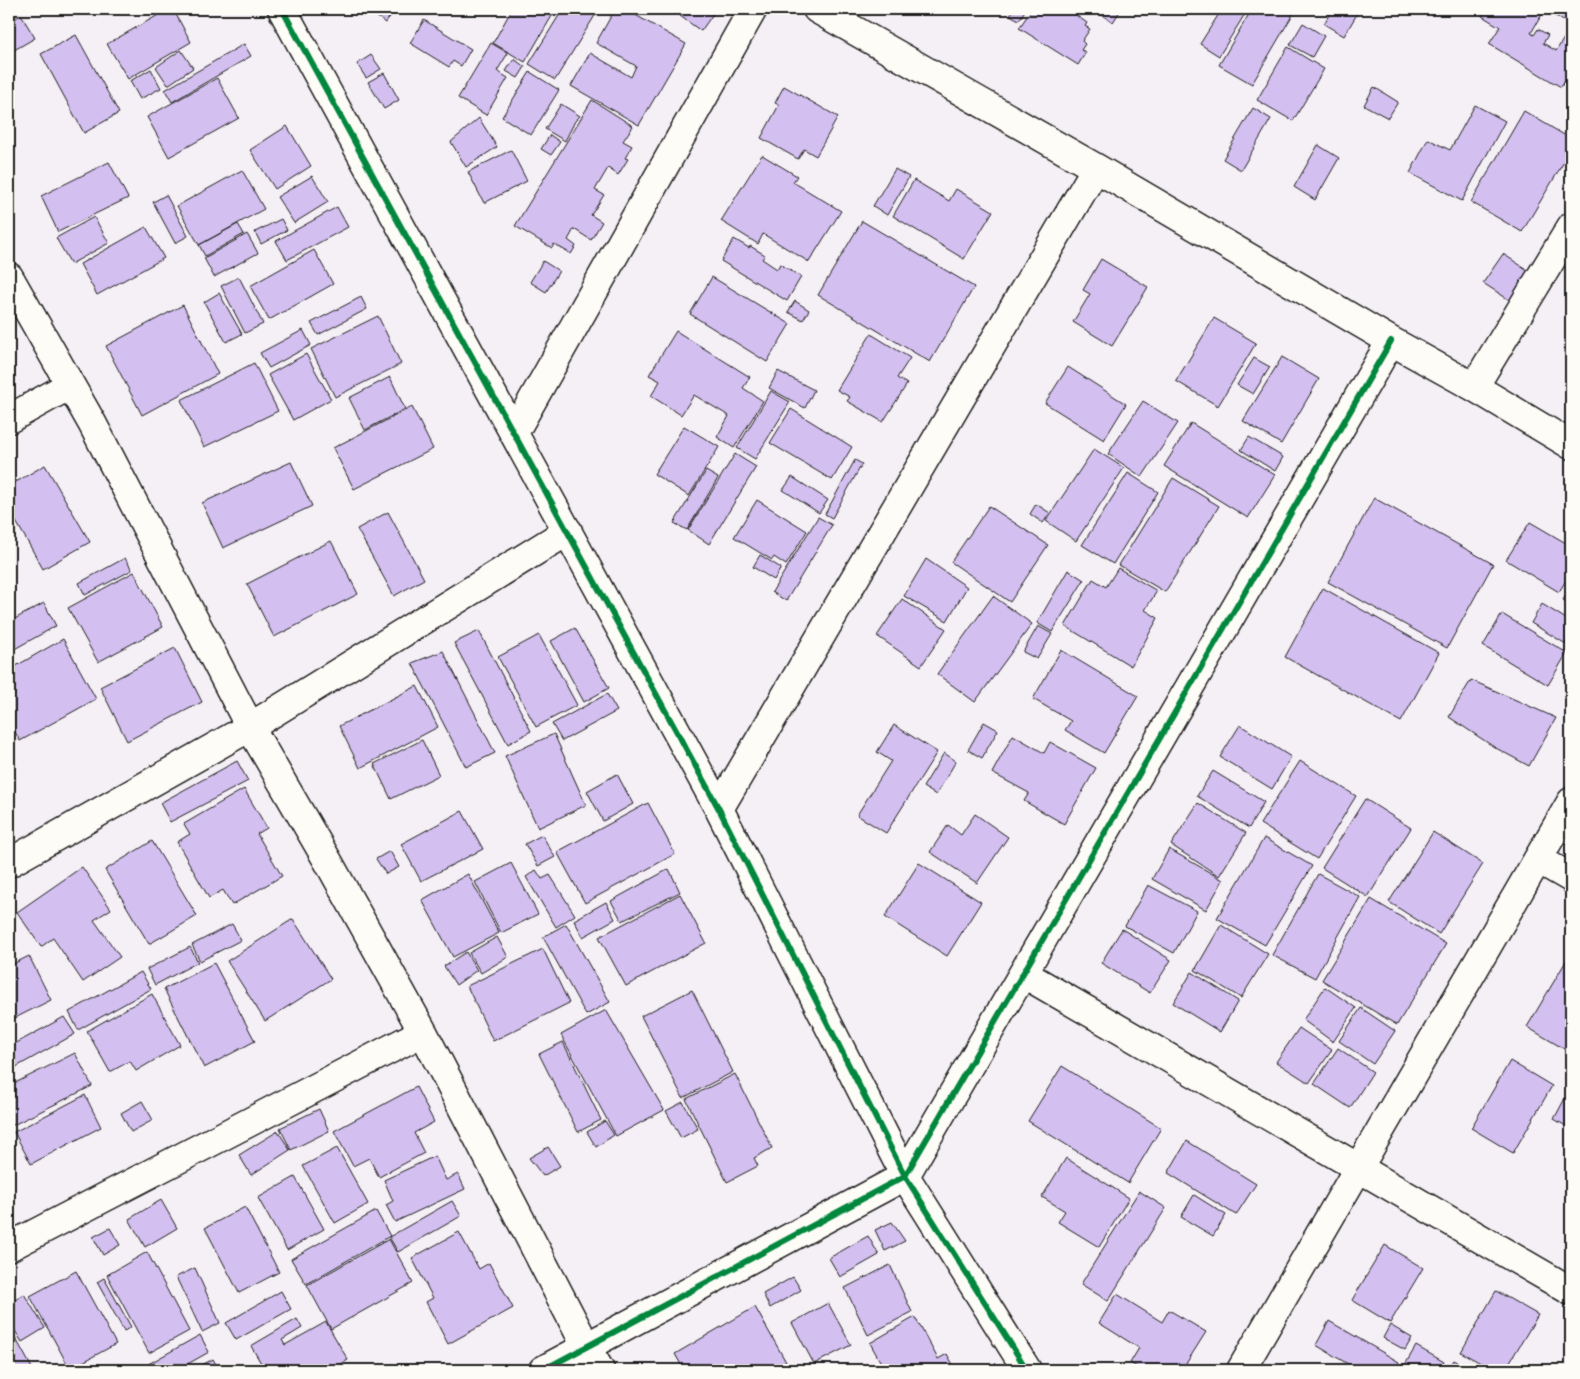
<svg xmlns="http://www.w3.org/2000/svg" width="1580" height="1379" font-family="'Balsamiq Sans',sans-serif">
  <style>
    .building { fill: #d3bff0; stroke: #1c1c1c }
    .lines { fill: none; stroke-linecap: round; stroke-linejoin: round }
    .minor-casing { stroke: #1c1c1c; stroke-width: 31 }
    .minor { stroke: #fdfcf7; stroke-width: 28 }
    .cycleway-casing { stroke: #fdfcf7; stroke-width: 9 }
    .cycleway { stroke: #00873e; stroke-width: 6 }
  </style>
  <rect width="100%" height="100%" fill="#f5f0f6"/>
  <filter id="ink" filterUnits="userSpaceOnUse"><feTurbulence type="fractalNoise" baseFrequency=".02" numOctaves="2"/><feDisplacementMap in="SourceGraphic" scale="10" xChannelSelector="R" yChannelSelector="G"/><feConvolveMatrix kernelMatrix="1 2 1 2 8 2 1 2 1" color-interpolation-filters="sRGB"/></filter>
  <g filter="url(#ink)">
    <path class="building" d="M 169,9 L 173,9 L 191,42 L 128,79 L 107,44 Z
      M 367,9 L 396,9 L 385,23 Z
      M 512,9 L 556,9 L 525,62 L 493,43 Z
      M 563,9 L 599,9 L 555,80 L 529,64 Z
      M 615,9 L 625,9 L 686,44 L 639,125 L 571,86 L 590,53 L 631,77 L 636,66 L 596,43 Z
      M 685,9 L 705,9 L 713,14 L 701,31 L 680,16 Z
      M 1014,9 L 1026,9 L 1019,20 L 1010,15 Z
      M 1032,9 L 1081,9 L 1077,16 L 1087,23 L 1085,26 L 1090,29 L 1082,41 L 1085,44 L 1081,50 L 1086,52 L 1078,65 L 1019,28 Z
      M 1093,9 L 1117,9 L 1120,11 L 1113,22 L 1093,10 Z
      M 1148,9 L 1163,9 L 1159,15 Z
      M 1222,9 L 1248,9 L 1219,56 L 1200,44 Z
      M 1252,9 L 1296,9 L 1252,84 L 1219,65 Z
      M 1332,9 L 1360,9 L 1344,36 L 1324,24 Z
      M 1486,9 L 1571,9 L 1571,26 L 1545,9 L 1531,33 L 1534,35 L 1538,29 L 1548,35 L 1543,43 L 1556,51 L 1571,27 L 1571,68 L 1570,67 L 1567,72 L 1571,75 L 1571,84 L 1565,81 L 1561,87 L 1489,44 L 1500,27 L 1482,16 Z
      M 21,15 L 35,38 L 9,53 L 9,22 Z
      M 424,20 L 471,49 L 461,66 L 453,61 L 449,67 L 410,43 Z
      M 1303,23 L 1324,36 L 1312,57 L 1290,45 Z
      M 76,35 L 119,113 L 84,133 L 41,54 Z
      M 491,43 L 508,53 L 497,71 L 508,78 L 486,115 L 458,98 Z
      M 244,44 L 251,56 L 172,102 L 165,90 Z
      M 1288,47 L 1324,69 L 1293,121 L 1257,100 Z
      M 181,50 L 193,68 L 168,85 L 156,67 Z
      M 371,55 L 381,69 L 366,78 L 357,64 Z
      M 514,59 L 525,67 L 518,78 L 506,71 Z
      M 151,69 L 161,88 L 140,99 L 130,81 Z
      M 530,72 L 559,90 L 531,135 L 502,117 Z
      M 384,73 L 399,100 L 384,109 L 368,82 Z
      M 217,78 L 239,118 L 169,157 L 147,117 Z
      M 784,86 L 838,117 L 816,156 L 804,149 L 798,159 L 761,138 L 779,105 L 775,103 Z
      M 1374,87 L 1398,102 L 1388,118 L 1364,105 Z
      M 592,100 L 633,126 L 623,141 L 632,146 L 625,158 L 628,159 L 618,175 L 608,168 L 595,190 L 604,195 L 591,215 L 602,222 L 591,240 L 574,229 L 568,240 L 576,246 L 571,254 L 554,244 L 552,248 L 515,226 Z
      M 561,104 L 580,116 L 575,121 L 565,141 L 545,129 Z
      M 1475,105 L 1505,121 L 1462,201 L 1410,173 L 1428,139 L 1450,150 Z
      M 1253,108 L 1271,119 L 1241,170 L 1223,159 Z
      M 1524,111 L 1571,139 L 1571,150 L 1522,232 L 1471,202 Z
      M 479,118 L 497,147 L 466,167 L 451,142 Z
      M 287,126 L 311,166 L 275,189 L 250,150 Z
      M 550,135 L 560,142 L 551,155 L 541,149 Z
      M 1318,145 L 1339,158 L 1315,200 L 1294,187 Z
      M 511,150 L 527,181 L 484,203 L 468,172 Z
      M 762,155 L 797,176 L 793,182 L 841,211 L 809,262 L 763,234 L 758,244 L 721,221 Z
      M 109,162 L 128,198 L 58,232 L 41,196 Z
      M 895,169 L 909,177 L 887,215 L 873,206 Z
      M 242,170 L 264,209 L 199,245 L 177,206 Z
      M 312,176 L 328,202 L 294,223 L 277,197 Z
      M 914,180 L 949,201 L 956,189 L 993,211 L 964,259 L 893,216 Z
      M 166,195 L 188,236 L 175,243 L 153,202 Z
      M 337,207 L 348,227 L 287,260 L 276,241 Z
      M 94,217 L 109,243 L 71,264 L 56,238 Z
      M 281,219 L 287,230 L 261,244 L 255,232 Z
      M 862,221 L 974,287 L 930,362 L 818,295 Z
      M 238,224 L 244,234 L 205,256 L 199,245 Z
      M 146,227 L 164,258 L 97,295 L 80,264 Z
      M 247,234 L 258,253 L 214,277 L 204,258 Z
      M 734,239 L 749,248 L 750,246 L 765,255 L 762,259 L 777,269 L 780,264 L 801,277 L 787,301 L 721,261 Z
      M 314,250 L 333,284 L 269,320 L 250,286 Z
      M 1503,254 L 1537,276 L 1517,305 L 1483,283 Z
      M 1101,259 L 1148,287 L 1112,346 L 1073,322 L 1090,294 L 1083,290 Z
      M 543,261 L 559,271 L 546,292 L 530,282 Z
      M 239,277 L 263,324 L 245,333 L 221,286 Z
      M 712,277 L 790,324 L 767,362 L 690,314 Z
      M 219,293 L 242,334 L 226,342 L 204,302 Z
      M 361,297 L 367,309 L 318,335 L 311,323 Z
      M 795,301 L 809,310 L 803,320 L 788,312 Z
      M 183,305 L 218,374 L 142,415 L 106,346 Z
      M 378,316 L 401,364 L 335,397 L 311,349 Z
      M 1214,318 L 1256,343 L 1218,406 L 1176,381 Z
      M 303,330 L 311,345 L 269,368 L 260,353 Z
      M 676,331 L 750,377 L 743,388 L 763,401 L 734,448 L 717,437 L 729,416 L 694,395 L 681,415 L 651,396 L 660,381 L 649,375 Z
      M 871,334 L 910,358 L 897,378 L 907,384 L 883,422 L 847,401 L 850,397 L 837,390 Z
      M 306,354 L 331,399 L 293,420 L 268,375 Z
      M 1282,357 L 1319,379 L 1281,444 L 1243,421 Z
      M 1254,358 L 1270,367 L 1253,394 L 1237,385 Z
      M 254,363 L 278,411 L 204,447 L 181,400 Z
      M 1068,367 L 1126,404 L 1104,440 L 1045,403 Z
      M 778,371 L 814,390 L 805,408 L 769,388 Z
      M 390,377 L 405,409 L 365,430 L 349,398 Z
      M 771,391 L 790,402 L 755,459 L 737,448 Z
      M 1143,401 L 1178,423 L 1142,477 L 1108,454 Z
      M 412,407 L 433,449 L 354,489 L 333,448 Z
      M 791,409 L 852,447 L 832,480 L 770,443 Z
      M 1191,423 L 1275,475 L 1248,518 L 1164,466 Z
      M 684,426 L 719,447 L 689,496 L 654,474 Z
      M 1249,437 L 1283,457 L 1275,471 L 1241,450 Z
      M 1094,449 L 1124,468 L 1076,541 L 1046,521 Z
      M 735,454 L 756,467 L 709,544 L 688,530 Z
      M 855,460 L 862,464 L 832,518 L 825,514 Z
      M 291,462 L 312,506 L 223,548 L 202,503 Z
      M 45,465 L 90,542 L 43,569 L 9,509 L 9,486 Z
      M 706,471 L 718,478 L 687,530 L 674,523 Z
      M 1128,473 L 1158,492 L 1113,564 L 1082,545 Z
      M 792,477 L 828,500 L 819,513 L 783,490 Z
      M 1173,478 L 1219,506 L 1165,592 L 1119,565 Z
      M 1374,498 L 1493,564 L 1447,648 L 1328,582 Z
      M 757,500 L 807,531 L 786,565 L 774,557 L 772,560 L 734,537 Z
      M 1036,504 L 1050,513 L 1043,523 L 1030,514 Z
      M 989,506 L 1048,545 L 1010,602 L 951,562 Z
      M 388,512 L 424,579 L 394,596 L 357,529 Z
      M 818,517 L 832,525 L 786,601 L 772,592 Z
      M 1530,522 L 1571,546 L 1571,572 L 1559,592 L 1506,560 Z
      M 331,541 L 358,594 L 274,637 L 247,584 Z
      M 760,555 L 781,568 L 774,580 L 753,567 Z
      M 125,558 L 132,570 L 85,595 L 79,583 Z
      M 926,559 L 967,587 L 947,621 L 904,596 Z
      M 1118,568 L 1157,591 L 1145,610 L 1158,618 L 1131,666 L 1065,626 L 1093,579 L 1106,587 Z
      M 1068,570 L 1084,580 L 1052,632 L 1037,623 Z
      M 134,572 L 163,627 L 98,662 L 68,608 Z
      M 1571,587 L 1571,605 L 1563,600 Z
      M 1323,588 L 1439,653 L 1401,722 L 1285,657 Z
      M 993,596 L 1032,624 L 975,702 L 937,674 Z
      M 902,599 L 946,629 L 921,666 L 877,636 Z
      M 44,603 L 56,626 L 9,652 L 9,622 Z
      M 1542,604 L 1571,622 L 1571,647 L 1531,623 Z
      M 1502,614 L 1567,653 L 1548,685 L 1483,646 Z
      M 1038,626 L 1052,634 L 1037,659 L 1023,652 Z
      M 575,628 L 609,688 L 584,702 L 551,641 Z
      M 479,631 L 531,731 L 508,744 L 454,643 Z
      M 539,635 L 577,705 L 536,727 L 498,657 Z
      M 63,639 L 96,699 L 20,741 L 9,721 L 9,670 Z
      M 175,648 L 202,702 L 127,741 L 100,687 Z
      M 1061,650 L 1138,696 L 1104,753 L 1065,730 L 1071,721 L 1033,699 Z
      M 443,651 L 495,753 L 466,767 L 412,663 Z
      M 1471,680 L 1556,718 L 1529,766 L 1494,747 L 1449,717 Z
      M 417,686 L 438,727 L 360,768 L 339,726 Z
      M 607,694 L 617,711 L 562,741 L 552,724 Z
      M 984,722 L 998,730 L 982,758 L 968,750 Z
      M 894,725 L 937,752 L 886,833 L 857,815 L 891,761 L 877,752 Z
      M 1240,725 L 1291,757 L 1272,789 L 1220,757 Z
      M 554,734 L 586,805 L 538,828 L 505,756 Z
      M 1013,735 L 1044,753 L 1050,742 L 1096,768 L 1064,824 L 1024,801 L 1029,793 L 992,773 Z
      M 422,740 L 439,775 L 391,799 L 374,764 Z
      M 944,753 L 956,761 L 936,795 L 923,787 Z
      M 237,761 L 248,781 L 170,822 L 160,803 Z
      M 1300,761 L 1356,796 L 1317,859 L 1260,824 Z
      M 1213,771 L 1264,802 L 1249,828 L 1197,796 Z
      M 617,774 L 633,804 L 603,821 L 587,791 Z
      M 244,789 L 267,828 L 257,834 L 282,876 L 232,905 L 223,890 L 209,898 L 177,842 L 190,834 L 184,824 Z
      M 1365,799 L 1411,828 L 1368,897 L 1322,868 Z
      M 648,803 L 675,854 L 585,903 L 557,852 Z
      M 1198,803 L 1246,833 L 1219,876 L 1171,845 Z
      M 462,811 L 483,849 L 421,881 L 401,844 Z
      M 975,814 L 1008,837 L 977,883 L 930,852 L 948,825 L 961,835 Z
      M 1433,832 L 1483,864 L 1439,934 L 1389,902 Z
      M 542,835 L 555,857 L 538,866 L 525,844 Z
      M 1264,838 L 1312,866 L 1265,945 L 1217,918 Z
      M 152,841 L 197,916 L 149,944 L 105,870 Z
      M 1169,849 L 1223,880 L 1206,910 L 1152,879 Z
      M 390,851 L 399,867 L 386,874 L 376,859 Z
      M 511,863 L 538,914 L 501,933 L 475,882 Z
      M 919,863 L 981,902 L 947,956 L 885,917 Z
      M 82,867 L 111,909 L 94,920 L 120,957 L 83,982 L 53,938 L 41,947 L 17,912 Z
      M 669,869 L 680,892 L 622,921 L 611,901 Z
      M 536,870 L 542,879 L 550,875 L 575,915 L 556,927 L 526,877 Z
      M 468,874 L 499,933 L 453,957 L 422,900 Z
      M 1318,874 L 1360,897 L 1315,978 L 1272,955 Z
      M 1148,885 L 1197,911 L 1174,953 L 1125,926 Z
      M 680,894 L 706,943 L 626,986 L 599,937 Z
      M 1371,899 L 1446,944 L 1397,1025 L 1322,980 Z
      M 606,902 L 615,919 L 583,937 L 574,920 Z
      M 293,919 L 331,979 L 265,1021 L 227,961 Z
      M 232,924 L 241,940 L 200,961 L 192,945 Z
      M 566,924 L 610,1002 L 586,1015 L 543,937 Z
      M 1221,925 L 1268,954 L 1241,998 L 1195,970 Z
      M 1122,929 L 1171,960 L 1150,993 L 1101,963 Z
      M 497,937 L 508,957 L 481,973 L 469,953 Z
      M 190,947 L 198,962 L 155,985 L 147,969 Z
      M 543,949 L 569,1003 L 493,1041 L 467,986 Z
      M 466,952 L 477,970 L 456,985 L 444,966 Z
      M 29,956 L 51,1000 L 9,1021 L 9,966 Z
      M 1569,956 L 1571,958 L 1571,1053 L 1527,1027 Z
      M 214,963 L 255,1041 L 204,1068 L 164,989 Z
      M 141,972 L 151,989 L 78,1030 L 69,1012 Z
      M 1192,972 L 1238,1001 L 1220,1032 L 1173,1003 Z
      M 1325,987 L 1356,1008 L 1333,1042 L 1303,1020 Z
      M 692,990 L 733,1072 L 683,1098 L 641,1016 Z
      M 152,994 L 180,1045 L 136,1071 L 130,1061 L 110,1072 L 87,1031 Z
      M 1361,1008 L 1395,1031 L 1373,1064 L 1339,1041 Z
      M 606,1010 L 664,1110 L 616,1136 L 561,1035 Z
      M 64,1017 L 75,1034 L 9,1071 L 9,1047 Z
      M 1299,1028 L 1332,1050 L 1309,1083 L 1276,1062 Z
      M 563,1042 L 601,1120 L 578,1132 L 539,1054 Z
      M 1338,1048 L 1373,1072 L 1350,1108 L 1314,1084 Z
      M 75,1053 L 92,1086 L 11,1126 L 9,1121 L 9,1086 Z
      M 1510,1061 L 1552,1086 L 1513,1153 L 1471,1128 Z
      M 1062,1066 L 1161,1128 L 1128,1183 L 1028,1121 Z
      M 735,1074 L 772,1148 L 754,1158 L 758,1166 L 727,1182 L 686,1099 Z
      M 416,1087 L 434,1122 L 414,1133 L 424,1153 L 379,1177 L 369,1158 L 353,1166 L 334,1131 Z
      M 1571,1087 L 1571,1129 L 1554,1119 Z
      M 85,1095 L 101,1127 L 31,1164 L 14,1132 Z
      M 142,1101 L 153,1120 L 131,1132 L 121,1113 Z
      M 683,1102 L 698,1129 L 681,1138 L 666,1111 Z
      M 319,1109 L 329,1131 L 291,1150 L 280,1128 Z
      M 605,1121 L 614,1135 L 596,1147 L 587,1132 Z
      M 278,1131 L 290,1150 L 251,1175 L 239,1155 Z
      M 1187,1141 L 1256,1184 L 1236,1215 L 1168,1173 Z
      M 548,1147 L 560,1166 L 543,1176 L 529,1158 Z
      M 337,1148 L 368,1204 L 335,1223 L 303,1166 Z
      M 435,1156 L 446,1180 L 458,1174 L 465,1189 L 395,1222 L 386,1205 L 393,1201 L 384,1180 Z
      M 1066,1158 L 1129,1198 L 1099,1247 L 1058,1222 L 1065,1211 L 1042,1197 Z
      M 295,1177 L 324,1229 L 287,1250 L 258,1198 Z
      M 1139,1191 L 1166,1208 L 1108,1301 L 1081,1284 Z
      M 1194,1195 L 1226,1215 L 1213,1236 L 1181,1217 Z
      M 161,1200 L 177,1228 L 145,1247 L 129,1219 Z
      M 452,1201 L 461,1216 L 398,1252 L 389,1237 Z
      M 245,1207 L 279,1272 L 239,1293 L 205,1228 Z
      M 376,1211 L 390,1236 L 306,1284 L 291,1259 Z
      M 892,1222 L 905,1241 L 885,1251 L 875,1230 Z
      M 110,1228 L 120,1245 L 103,1255 L 93,1237 Z
      M 459,1232 L 479,1269 L 489,1263 L 513,1308 L 448,1344 L 426,1302 L 433,1298 L 412,1258 Z
      M 868,1236 L 879,1255 L 840,1277 L 829,1258 Z
      M 389,1239 L 413,1283 L 331,1329 L 307,1285 Z
      M 1385,1245 L 1423,1268 L 1390,1323 L 1352,1300 Z
      M 147,1252 L 189,1331 L 149,1353 L 107,1275 Z
      M 890,1265 L 912,1312 L 868,1335 L 845,1288 Z
      M 195,1268 L 220,1323 L 202,1332 L 176,1277 Z
      M 76,1271 L 116,1344 L 70,1369 L 30,1296 Z
      M 793,1277 L 801,1290 L 770,1308 L 763,1294 Z
      M 104,1278 L 131,1327 L 124,1331 L 97,1282 Z
      M 281,1291 L 291,1309 L 236,1340 L 226,1323 Z
      M 1496,1291 L 1538,1315 L 1505,1370 L 1493,1370 L 1461,1352 Z
      M 24,1294 L 45,1328 L 22,1342 L 9,1321 L 9,1304 Z
      M 1117,1294 L 1162,1322 L 1169,1310 L 1206,1332 L 1182,1370 L 1142,1370 L 1130,1363 L 1139,1348 L 1099,1323 Z
      M 828,1303 L 851,1345 L 814,1364 L 792,1323 Z
      M 755,1307 L 786,1362 L 772,1370 L 684,1370 L 675,1354 Z
      M 915,1317 L 938,1359 L 947,1354 L 956,1370 L 885,1370 L 870,1343 Z
      M 297,1319 L 302,1328 L 282,1340 L 285,1345 L 326,1322 L 348,1360 L 330,1370 L 265,1370 L 251,1346 Z
      M 1329,1321 L 1399,1362 L 1394,1370 L 1358,1370 L 1316,1345 Z
      M 1390,1325 L 1412,1338 L 1405,1350 L 1383,1338 Z
      M 9,1326 L 33,1370 L 9,1370 Z
      M 200,1335 L 209,1352 L 177,1370 L 145,1370 L 143,1367 Z
      M 1416,1346 L 1444,1362 L 1439,1370 L 1402,1370 Z
      M 213,1359 L 219,1370 L 193,1370 Z
      M 1454,1360 L 1472,1370 L 1448,1370 Z"/>
    <g class="lines">
      <g class="minor-casing">
        <path id="minor" d="M 282,9 L 719,809 L 905,1176 L 1027,1370
          M 817,9 L 1096,168 L 1391,341 L 1474,387 L 1571,445
          M 9,277 L 92,423 L 250,727 L 329,863 L 423,1032 L 587,1348 L 600,1370
          M 1474,387 L 1571,227
          M 9,419 L 70,385
          M 514,433 L 753,9
          M 719,809 L 1096,168
          M 1538,859 L 1571,878
          M 9,863 L 250,727 L 568,531
          M 1024,974 L 1571,1291
          M 9,1247 L 423,1032
          M 543,1370 L 905,1176 L 1391,341
          M 1241,1370 L 1571,802"/>
      </g>
      <use href="#minor" class="minor"/>
      <g class="cycleway-casing">
        <path id="cycleway" d="M 282,9 L 719,809 L 905,1176 L 1027,1370
          M 543,1370 L 905,1176 L 1391,341"/>
      </g>
      <use href="#cycleway" class="cycleway"/>
    </g>
  </g>
  <rect width="1580" height="1379" fill="none" stroke="#fdfcf7" stroke-width="30"/>
  <rect x="15" y="15" width="1550" height="1349" fill="none" stroke="#1c1c1c" stroke-width="2" filter="url(#ink)"/>
</svg>
